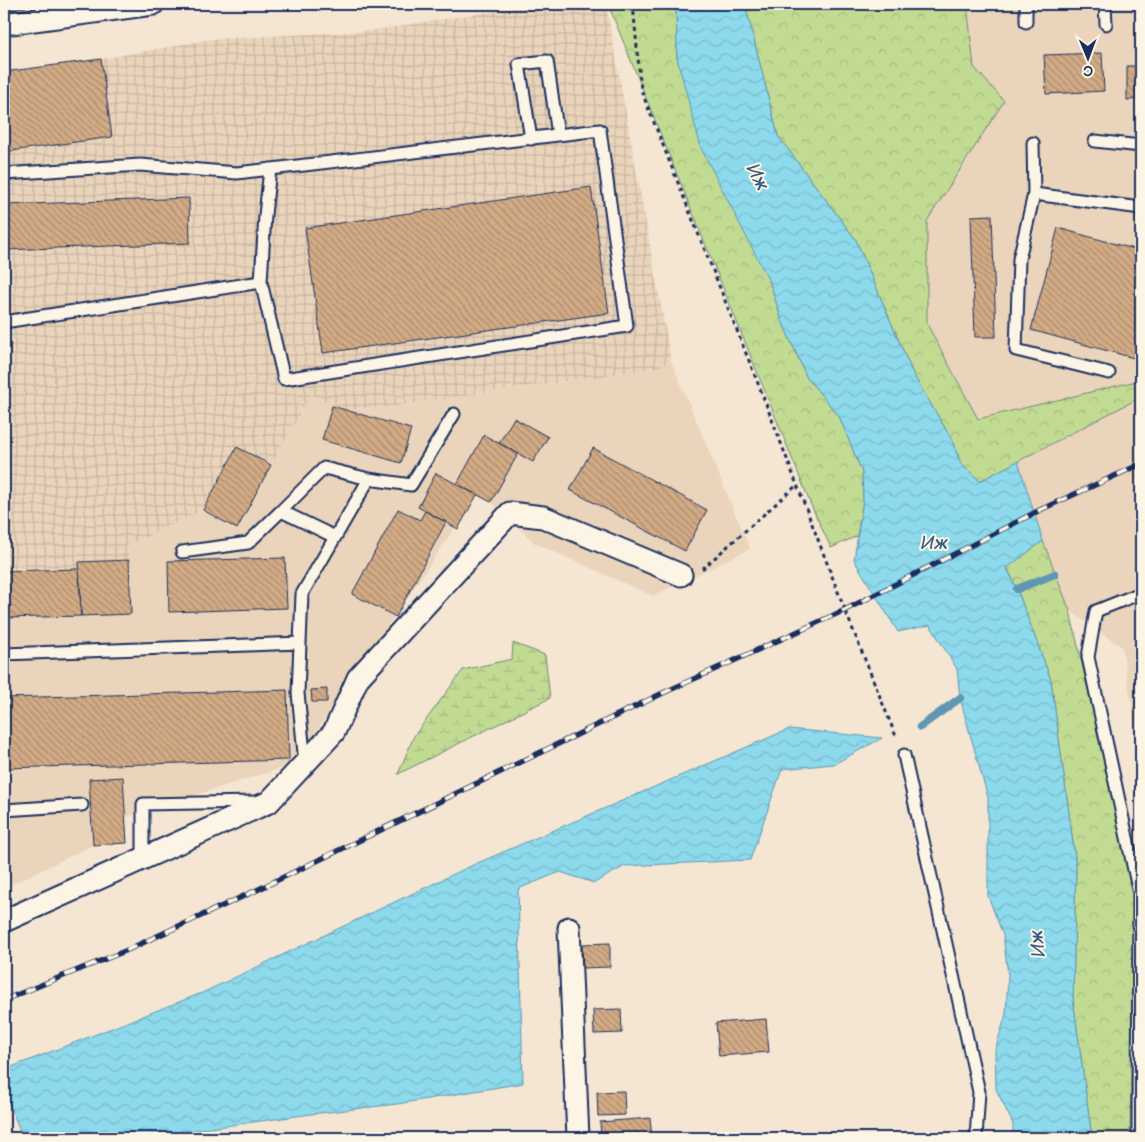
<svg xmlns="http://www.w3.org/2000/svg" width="1145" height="1142" font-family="'Balsamiq Sans',sans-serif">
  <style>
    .built { fill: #ead4bb }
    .industrial { fill: url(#industrial-grid) }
    .forest { fill: url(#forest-crowns); stroke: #6e8578 }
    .wetland { fill: url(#wetland-marsh); stroke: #6e8578 }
    .water { fill: url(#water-waves); stroke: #5f96b3 }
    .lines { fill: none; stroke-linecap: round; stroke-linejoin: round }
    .stream { stroke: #5f96b3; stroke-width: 8 }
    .building { fill: url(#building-back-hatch); stroke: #1b2f5e }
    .lane-casing { stroke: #1b2f5e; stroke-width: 15 }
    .street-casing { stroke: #1b2f5e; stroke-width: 25 }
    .path { stroke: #1b2f5e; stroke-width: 3; stroke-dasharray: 4 4; stroke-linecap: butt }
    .lane { stroke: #fcf5e5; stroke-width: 11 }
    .street { stroke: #fcf5e5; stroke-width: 21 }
    .rail-casing { stroke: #1b2f5e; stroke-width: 5.5 }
    .rail { stroke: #fcf5e5; stroke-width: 4; stroke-dasharray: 11; stroke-linecap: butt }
    .labels { text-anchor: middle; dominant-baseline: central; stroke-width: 4; stroke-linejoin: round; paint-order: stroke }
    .water-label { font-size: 19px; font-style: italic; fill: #385a82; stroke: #fcf5e5 }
  </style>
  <defs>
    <pattern id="industrial-grid" width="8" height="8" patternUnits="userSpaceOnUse" patternTransform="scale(1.25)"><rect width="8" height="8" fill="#ead4bb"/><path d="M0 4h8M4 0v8" fill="none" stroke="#c8b6a3"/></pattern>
    <pattern id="forest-crowns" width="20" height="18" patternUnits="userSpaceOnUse" patternTransform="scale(1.25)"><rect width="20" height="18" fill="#c2db92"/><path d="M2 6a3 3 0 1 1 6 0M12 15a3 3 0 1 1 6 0" fill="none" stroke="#a6bc80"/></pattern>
    <pattern id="wetland-marsh" width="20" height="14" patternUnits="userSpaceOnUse" patternTransform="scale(1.25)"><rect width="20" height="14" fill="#c2db92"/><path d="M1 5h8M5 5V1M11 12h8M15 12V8" fill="none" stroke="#a6bc80"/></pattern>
    <pattern id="water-waves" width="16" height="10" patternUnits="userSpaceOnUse" patternTransform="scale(1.25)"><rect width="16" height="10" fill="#8ddaec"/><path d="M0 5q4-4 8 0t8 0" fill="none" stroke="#79bbcd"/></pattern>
    <pattern id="building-back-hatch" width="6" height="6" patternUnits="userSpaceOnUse" patternTransform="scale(1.25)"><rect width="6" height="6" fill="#d3ab85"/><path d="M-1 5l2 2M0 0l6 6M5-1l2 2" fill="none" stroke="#aa8c70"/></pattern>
  </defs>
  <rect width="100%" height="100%" fill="#f4e6d2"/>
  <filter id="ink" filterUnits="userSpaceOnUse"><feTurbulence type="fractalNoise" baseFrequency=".02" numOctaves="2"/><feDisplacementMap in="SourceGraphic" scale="10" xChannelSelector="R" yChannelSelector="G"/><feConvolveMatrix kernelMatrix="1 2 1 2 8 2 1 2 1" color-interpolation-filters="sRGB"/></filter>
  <g filter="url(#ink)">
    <path class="built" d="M 967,4 L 1141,4 L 1141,380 L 978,419 L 927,324 L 927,221 L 1004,101 L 974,67 Z
      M 671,361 L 750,549 L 653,596 L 535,543 L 491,502 L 477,495 L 294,764 L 126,817 L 127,843 L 93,845 L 4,888 L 4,571 L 79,569 L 79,562 L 129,560 L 128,545 L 203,510 L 237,447 L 271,465 L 311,394 L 343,410 L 388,407 L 656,368 Z
      M 1141,397 L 1141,759 L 1122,647 L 1070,611 L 1043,541 L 1018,461 Z"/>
    <path class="industrial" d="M 539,4 L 606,4 L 671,361 L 656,368 L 388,407 L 343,410 L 311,394 L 271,465 L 237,447 L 203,510 L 128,545 L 129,560 L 79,562 L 79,569 L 4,571 L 4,72 L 101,59 L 212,39 L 368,31 Z"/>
    <path class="forest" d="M 608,4 L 676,4 L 677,58 L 770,283 L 782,321 L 807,378 L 839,416 L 862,472 L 863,500 L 857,536 L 831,548 L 811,505 Z
      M 745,4 L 967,4 L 974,67 L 1004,101 L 927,221 L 927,324 L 978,419 L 1141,380 L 1141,397 L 980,481 L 961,464 L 951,438 L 914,376 L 856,240 L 778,136 Z
      M 1043,541 L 1070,611 L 1134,892 L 1130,1138 L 1092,1138 L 1073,999 L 1076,865 L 1051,680 L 1017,589 L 1007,567 Z"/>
    <path class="wetland" d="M 513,643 L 545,655 L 550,698 L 398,774 L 414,736 L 463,670 L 512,659 Z"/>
    <path class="water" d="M 676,4 L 745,4 L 778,136 L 856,240 L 914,376 L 951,438 L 961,464 L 980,481 L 1018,461 L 1043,541 L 1007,568 L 1017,589 L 1051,680 L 1076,865 L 1073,999 L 1092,1138 L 1013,1138 L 1013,1124 L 996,1089 L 995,1050 L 1006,1014 L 1008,975 L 1003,935 L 988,896 L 988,798 L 960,698 L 957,669 L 930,625 L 898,632 L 854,560 L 863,500 L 862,472 L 839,416 L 807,378 L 782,321 L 770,283 L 701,148 L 677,58 Z
      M 789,729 L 882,738 L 834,764 L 782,769 L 750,860 L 625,866 L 594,883 L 560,872 L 518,889 L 523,1083 L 397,1104 L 311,1114 L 138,1138 L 23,1138 L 4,1091 L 4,1070 L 202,993 L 473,865 Z"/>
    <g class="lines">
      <path class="stream" d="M 1017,589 L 1055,574
        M 920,727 L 960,698"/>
    </g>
    <path class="building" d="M 4,4 L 26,4 L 26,7 L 4,9 Z
      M 1102,53 L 1104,91 L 1046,94 L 1044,55 Z
      M 101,59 L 112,137 L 4,152 L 4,72 Z
      M 1127,66 L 1141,66 L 1141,99 L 1127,100 Z
      M 591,187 L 609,313 L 323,353 L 305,228 Z
      M 189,198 L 190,243 L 4,250 L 4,205 Z
      M 992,215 L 996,337 L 975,337 L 971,216 Z
      M 1058,228 L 1141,251 L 1141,360 L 1031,330 Z
      M 332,406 L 411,429 L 401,463 L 322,440 Z
      M 514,418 L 548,437 L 533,462 L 499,443 Z
      M 484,435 L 518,454 L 491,502 L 457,484 Z
      M 237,447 L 271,465 L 237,529 L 203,510 Z
      M 593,448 L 707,510 L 685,551 L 570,490 Z
      M 436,473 L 477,495 L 458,529 L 418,507 Z
      M 398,509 L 420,520 L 425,511 L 446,522 L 396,617 L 352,594 Z
      M 285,558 L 287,608 L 169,612 L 168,561 Z
      M 129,560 L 131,614 L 81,616 L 79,562 Z
      M 79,569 L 81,616 L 4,618 L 4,571 Z
      M 327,689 L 327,702 L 312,702 L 311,690 Z
      M 287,690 L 289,760 L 4,768 L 4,698 Z
      M 123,777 L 127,843 L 93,845 L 89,779 Z
      M 610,943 L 610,967 L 583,968 L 582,944 Z
      M 621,1009 L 622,1033 L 594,1034 L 593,1010 Z
      M 766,1019 L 769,1052 L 719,1056 L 716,1023 Z
      M 624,1091 L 625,1115 L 598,1116 L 597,1092 Z
      M 650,1118 L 652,1138 L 601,1138 L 600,1122 Z"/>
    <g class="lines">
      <g class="lane-casing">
        <path id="lane" d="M 42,4 L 43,19
          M 1026,4 L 1026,22
          M 1105,4 L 1106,24
          M 531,139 L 519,64 L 547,61 L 558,135
          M 1095,141 L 1141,146
          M 1033,143 L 1034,194
          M 4,174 L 140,165 L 237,173 L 600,130 L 627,326 L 284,379 L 261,282
          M 4,322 L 261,282 L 265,215 L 270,169
          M 1109,373 L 1016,350 L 1019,259 L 1034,194 L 1141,208
          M 281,511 L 324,468 L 369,479
          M 182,552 L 248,543 L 281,511 L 335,537
          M 4,654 L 300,643
          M 904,755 L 979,1092 L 976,1138
          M 305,763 L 298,693 L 302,594 L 369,479 L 411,485 L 454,414
          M 4,810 L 82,805
          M 143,858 L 143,804 L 256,802
          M 1138,1138 L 1139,893 L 1088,657 L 1096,611 L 1141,593"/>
      </g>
      <g class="street-casing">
        <path id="street" d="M 4,24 L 153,4
          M 4,921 L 269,802 L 334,732 L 358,678 L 510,513 L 543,517 L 681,575
          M 569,928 L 578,1138"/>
      </g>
      <path class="path" d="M 633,4 L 641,90 L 761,391 L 845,610 L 897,739
        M 702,569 L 797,485"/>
      <use href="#lane" class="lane"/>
      <use href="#street" class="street"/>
      <g class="rail-casing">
        <path id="rail" d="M 4,1000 L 125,951 L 257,890 L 663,693 L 845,610 L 1042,509 L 1141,464"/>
      </g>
      <use href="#rail" class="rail"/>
    </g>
  </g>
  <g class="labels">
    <g class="water-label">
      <text transform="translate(757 177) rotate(62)">Иж</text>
      <text x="934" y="543">Иж</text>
      <text transform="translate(1038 944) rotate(-96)">Иж</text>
    </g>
  </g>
  <rect width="1145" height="1142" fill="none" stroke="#fcf5e5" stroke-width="20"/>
  <rect x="10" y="10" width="1125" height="1122" fill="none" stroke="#1b2f5e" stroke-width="2" filter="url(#ink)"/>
  <g transform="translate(1088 58) rotate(179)" stroke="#fcf5e5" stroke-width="4" paint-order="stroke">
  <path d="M0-4L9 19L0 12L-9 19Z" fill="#1b2f5e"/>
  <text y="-8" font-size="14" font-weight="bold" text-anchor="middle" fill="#1b2f5e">С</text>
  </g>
</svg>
